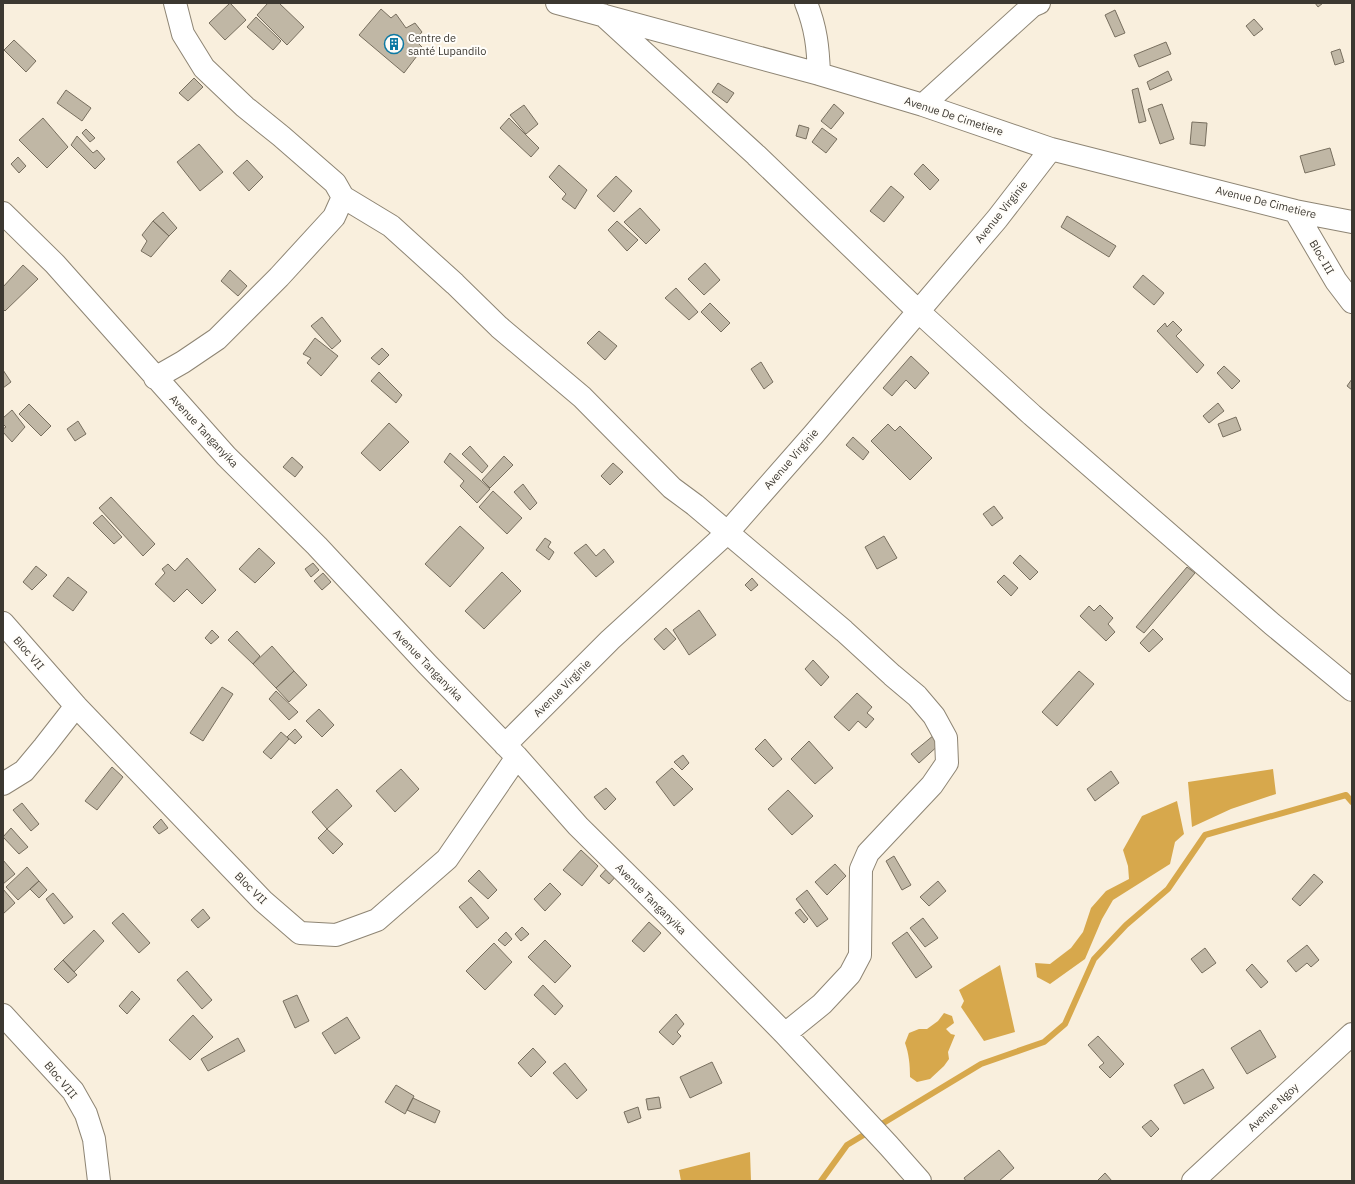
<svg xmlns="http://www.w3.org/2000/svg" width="1355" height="1184" font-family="'IBM Plex Sans',sans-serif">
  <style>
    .water { fill: #d7a84c }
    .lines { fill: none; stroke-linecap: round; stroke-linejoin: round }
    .stream { stroke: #d7a84c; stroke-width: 6 }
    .building { fill: #c0b7a5; stroke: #786f5f }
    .street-casing { stroke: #8e8574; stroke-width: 24 }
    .street { stroke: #fff; stroke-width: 22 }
    .labels { text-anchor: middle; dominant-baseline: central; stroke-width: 4; stroke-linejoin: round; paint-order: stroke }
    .poi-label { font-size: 11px; fill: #3c3831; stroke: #fffdf9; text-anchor: start }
    .street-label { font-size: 11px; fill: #3c3831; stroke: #fffdf9 }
  </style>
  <rect width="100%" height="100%" fill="#f9efdd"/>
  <path class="water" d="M 1273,769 L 1276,794 L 1231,809 L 1192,827 L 1188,782 Z
    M 1177,801 L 1184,834 L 1175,842 L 1170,864 L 1113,900 L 1102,919 L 1085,959 L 1050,984 L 1037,977 L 1035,963 L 1050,964 L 1071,948 L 1083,932 L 1091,908 L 1106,891 L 1129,879 L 1128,866 L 1123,850 L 1142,816 Z
    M 1000,965 L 1015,1032 L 984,1041 L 961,1007 L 964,1001 L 959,990 Z
    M 944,1013 L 952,1016 L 954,1023 L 946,1029 L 951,1034 L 955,1035 L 948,1052 L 949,1059 L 944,1066 L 930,1079 L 917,1082 L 910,1077 C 910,1065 909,1054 905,1043 L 909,1033 L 919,1029 L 927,1029 L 938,1021 Z
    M 750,1152 L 751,1181 L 681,1181 L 679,1170 Z"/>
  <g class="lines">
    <path class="stream" d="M 821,1181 L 847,1145 L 981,1064 L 1044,1042 L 1065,1024 L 1094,959 L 1126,925 L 1168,889 L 1205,835 L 1346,795 L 1352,802"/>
  </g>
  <path class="building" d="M 230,3 L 246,20 L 225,40 L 209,23 Z
    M 268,3 L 279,3 L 304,27 L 287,45 L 257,15 Z
    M 1315,3 L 1323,3 L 1318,7 Z
    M 381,9 L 391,18 L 396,14 L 406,28 L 415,23 L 422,32 L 415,40 L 423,48 L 404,73 L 359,35 Z
    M 1115,10 L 1125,33 L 1115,37 L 1105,15 Z
    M 256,17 L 281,41 L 273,50 L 247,27 Z
    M 1254,19 L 1263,29 L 1254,36 L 1246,26 Z
    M 14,40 L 36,61 L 26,72 L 4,50 Z
    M 1166,42 L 1171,54 L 1139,67 L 1134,55 Z
    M 1340,49 L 1344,62 L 1335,65 L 1331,52 Z
    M 1168,71 L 1172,80 L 1150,90 L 1147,82 Z
    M 194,78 L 203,87 L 188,101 L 179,93 Z
    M 718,83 L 734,93 L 727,103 L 712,92 Z
    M 1138,88 L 1146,121 L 1139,123 L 1132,90 Z
    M 66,90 L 91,108 L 82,121 L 57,103 Z
    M 834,104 L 844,113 L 831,129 L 821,121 Z
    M 1162,104 L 1174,139 L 1160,144 L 1148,109 Z
    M 524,105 L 538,124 L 526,134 L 510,115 Z
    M 43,118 L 68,147 L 47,168 L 19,140 Z
    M 509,118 L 539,148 L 531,157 L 500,128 Z
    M 1192,122 L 1207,123 L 1205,146 L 1190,144 Z
    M 799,125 L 809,128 L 806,139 L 796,136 Z
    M 822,128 L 837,139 L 826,153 L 812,142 Z
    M 86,129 L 95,138 L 90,142 L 82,133 Z
    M 77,136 L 93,153 L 97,150 L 105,159 L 95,169 L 71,145 Z
    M 199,144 L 223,172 L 200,191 L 177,162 Z
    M 1330,148 L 1335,165 L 1305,173 L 1300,156 Z
    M 18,157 L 26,166 L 19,173 L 11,164 Z
    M 247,160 L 263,177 L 249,191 L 233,173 Z
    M 923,164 L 939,180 L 930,190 L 914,174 Z
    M 559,165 L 587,190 L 575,209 L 562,199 L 566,194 L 549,177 Z
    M 616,176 L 632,191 L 614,212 L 597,196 Z
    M 891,186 L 904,197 L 884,222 L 870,211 Z
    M 640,208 L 660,230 L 646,244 L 624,222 Z
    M 163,212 L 177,228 L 169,236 L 153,221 Z
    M 1067,216 L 1116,246 L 1109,257 L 1061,227 Z
    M 153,221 L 169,236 L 151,257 L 141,251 L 147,241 L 142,235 Z
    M 617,221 L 638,240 L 627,251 L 608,230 Z
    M 705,263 L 720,280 L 704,295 L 688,279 Z
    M 23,265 L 38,279 L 5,311 L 3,309 L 3,287 Z
    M 230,270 L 247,286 L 238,296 L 221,281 Z
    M 1143,275 L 1164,293 L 1154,305 L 1133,287 Z
    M 676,288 L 698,312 L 689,320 L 665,298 Z
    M 710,303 L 730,323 L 721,332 L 701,312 Z
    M 322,317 L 341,341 L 332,349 L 311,326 Z
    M 1173,321 L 1182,330 L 1176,336 L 1204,365 L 1197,373 L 1157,331 L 1165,323 L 1167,327 Z
    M 599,331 L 617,346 L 605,360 L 587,343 Z
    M 315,338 L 338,356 L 321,376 L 307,363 L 311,358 L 303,354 Z
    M 382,348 L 389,355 L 379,365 L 371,358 Z
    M 911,356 L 929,373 L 915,389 L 906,380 L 892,396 L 883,388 Z
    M 761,362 L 773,382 L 764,389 L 751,369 Z
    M 1224,366 L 1240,381 L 1232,389 L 1217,373 Z
    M 3,370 L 11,382 L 3,388 Z
    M 379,372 L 402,395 L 396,403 L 371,381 Z
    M 1352,379 L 1352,390 L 1347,386 Z
    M 1218,403 L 1224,411 L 1209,423 L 1203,416 Z
    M 29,404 L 51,426 L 41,436 L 19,414 Z
    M 12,410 L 25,427 L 12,442 L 3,432 L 3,429 L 6,427 L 3,424 L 3,418 Z
    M 1236,417 L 1241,430 L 1223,437 L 1218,424 Z
    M 78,421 L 86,434 L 75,441 L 67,429 Z
    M 389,423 L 409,442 L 380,471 L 361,453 Z
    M 888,424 L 895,431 L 900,426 L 932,458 L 910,480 L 871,441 Z
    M 853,437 L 869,452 L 863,460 L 846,445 Z
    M 470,446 L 488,466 L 482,473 L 462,454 Z
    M 450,453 L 490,489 L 477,503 L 460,486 L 464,481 L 444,462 Z
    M 504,456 L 513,465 L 490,488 L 482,480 Z
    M 292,457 L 303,467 L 295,477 L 283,467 Z
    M 613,463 L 623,472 L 610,485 L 601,476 Z
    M 523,484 L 537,503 L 530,510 L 514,492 Z
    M 493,491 L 522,518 L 507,534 L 479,507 Z
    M 111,497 L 155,544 L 143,556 L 99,508 Z
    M 994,506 L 1003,518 L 992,526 L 983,514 Z
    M 102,515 L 122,537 L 114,544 L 93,523 Z
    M 460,526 L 484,548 L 450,587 L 425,564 Z
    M 884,536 L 897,558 L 877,569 L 865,547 Z
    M 545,538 L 551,542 L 548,547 L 554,552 L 549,560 L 536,550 Z
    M 586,544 L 596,556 L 604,549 L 614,562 L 596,577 L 574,553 Z
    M 259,548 L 275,563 L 255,583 L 239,569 Z
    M 1020,555 L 1038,572 L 1030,580 L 1013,563 Z
    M 187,558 L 216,590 L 202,604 L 187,589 L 174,602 L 155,584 L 165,573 L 162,569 L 168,564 L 175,571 Z
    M 313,563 L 319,570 L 311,577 L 305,569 Z
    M 36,566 L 47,575 L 32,590 L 23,582 Z
    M 1187,567 L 1195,573 L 1144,633 L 1136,627 Z
    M 502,572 L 521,591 L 484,629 L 465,611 Z
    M 323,573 L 331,582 L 322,590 L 314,581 Z
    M 1004,575 L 1018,588 L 1011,596 L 997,582 Z
    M 68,577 L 87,592 L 73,611 L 53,596 Z
    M 752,578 L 758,585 L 751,591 L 745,585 Z
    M 1100,605 L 1113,618 L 1108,624 L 1115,632 L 1106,641 L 1080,616 L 1089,606 L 1094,611 Z
    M 699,610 L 716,635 L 689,655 L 673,630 Z
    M 666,628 L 676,639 L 664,650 L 654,639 Z
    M 1153,629 L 1163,639 L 1149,652 L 1140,643 Z
    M 212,630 L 219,637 L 211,644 L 205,638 Z
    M 237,631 L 260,656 L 253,664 L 228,640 Z
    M 272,646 L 294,671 L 276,688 L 253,664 Z
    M 813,660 L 829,677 L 821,686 L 805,669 Z
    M 294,671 L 307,685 L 289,702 L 276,688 Z
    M 1079,671 L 1094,684 L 1057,726 L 1042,712 Z
    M 222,687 L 233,694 L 203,741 L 190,733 Z
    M 276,691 L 298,712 L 289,720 L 269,699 Z
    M 857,693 L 872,707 L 867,713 L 874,719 L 866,728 L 858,721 L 849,731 L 834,717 Z
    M 319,709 L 334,725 L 322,737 L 306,721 Z
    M 295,729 L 302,737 L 295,744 L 287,737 Z
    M 281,732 L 289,739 L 271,759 L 263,752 Z
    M 934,735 L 941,743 L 919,763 L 911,754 Z
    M 765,739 L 782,759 L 773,767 L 755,749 Z
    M 809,741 L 833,768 L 815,784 L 791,759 Z
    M 683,755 L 689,763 L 682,770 L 674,762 Z
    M 112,767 L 123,777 L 97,810 L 85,801 Z
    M 672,768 L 693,789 L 674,806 L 656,782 Z
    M 401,769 L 419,789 L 395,812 L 376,791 Z
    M 1111,771 L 1119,783 L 1095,801 L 1087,789 Z
    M 606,788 L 616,799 L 605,810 L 594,797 Z
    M 337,789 L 352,806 L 327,829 L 312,812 Z
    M 788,790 L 813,816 L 792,835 L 768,809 Z
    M 22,803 L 39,824 L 31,831 L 13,810 Z
    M 161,819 L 168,828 L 159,834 L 153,827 Z
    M 11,828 L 28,847 L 19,854 L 3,837 Z
    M 327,829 L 343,844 L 333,854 L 318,838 Z
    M 581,850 L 598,866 L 582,886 L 563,870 Z
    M 894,856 L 911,885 L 902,890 L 886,861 Z
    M 3,860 L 15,874 L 3,884 Z
    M 835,864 L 846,876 L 827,895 L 815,882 Z
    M 609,866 L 618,874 L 609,884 L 600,876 Z
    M 27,867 L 39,881 L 18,900 L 6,887 Z
    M 479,870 L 497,890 L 488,899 L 468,881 Z
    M 1314,874 L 1323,882 L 1300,906 L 1292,899 Z
    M 39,881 L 47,890 L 39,898 L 30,889 Z
    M 938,881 L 946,891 L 929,906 L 920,897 Z
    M 550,883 L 561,894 L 545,911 L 534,899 Z
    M 3,889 L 15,903 L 3,914 Z
    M 807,890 L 828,919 L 817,927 L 796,899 Z
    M 53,893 L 73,917 L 64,924 L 46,899 Z
    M 471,897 L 489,918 L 477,928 L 459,907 Z
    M 203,909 L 210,918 L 198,928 L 191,920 Z
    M 800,909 L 808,919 L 804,923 L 795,913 Z
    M 123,913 L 150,943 L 139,953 L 112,923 Z
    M 923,918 L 938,938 L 925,947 L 910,928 Z
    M 649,922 L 661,933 L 644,952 L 632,941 Z
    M 522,927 L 529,934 L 521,941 L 515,934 Z
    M 94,930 L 104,941 L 74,972 L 63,960 Z
    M 506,932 L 512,939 L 505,946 L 498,940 Z
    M 907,932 L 932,967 L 916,978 L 892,943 Z
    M 545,940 L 571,966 L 555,983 L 528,957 Z
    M 494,943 L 512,962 L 485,990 L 466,971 Z
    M 1307,945 L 1319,960 L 1311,967 L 1307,963 L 1296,972 L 1287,961 Z
    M 1205,948 L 1216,963 L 1202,973 L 1191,959 Z
    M 63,960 L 77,975 L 68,983 L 54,969 Z
    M 1252,964 L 1268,982 L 1261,988 L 1246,970 Z
    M 187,971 L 212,1000 L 202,1009 L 177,980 Z
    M 543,985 L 563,1006 L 555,1015 L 534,995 Z
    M 132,991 L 140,999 L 127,1014 L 119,1006 Z
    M 297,995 L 309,1021 L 295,1028 L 283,1001 Z
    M 676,1014 L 684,1024 L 677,1032 L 681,1036 L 673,1045 L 659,1032 Z
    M 193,1015 L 213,1037 L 190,1060 L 169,1040 Z
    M 347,1017 L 360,1038 L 335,1054 L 322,1033 Z
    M 1260,1030 L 1276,1057 L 1247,1074 L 1231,1048 Z
    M 1098,1036 L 1124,1064 L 1110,1078 L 1099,1067 L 1104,1063 L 1088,1045 Z
    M 238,1038 L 245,1051 L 208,1071 L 201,1059 Z
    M 533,1048 L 546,1062 L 531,1077 L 518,1063 Z
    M 712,1062 L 722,1083 L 690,1098 L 680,1077 Z
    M 565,1063 L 587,1090 L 577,1099 L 553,1073 Z
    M 1203,1069 L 1214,1088 L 1184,1104 L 1174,1085 Z
    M 396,1085 L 414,1096 L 405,1114 L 385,1102 Z
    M 659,1097 L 661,1108 L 648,1110 L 646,1099 Z
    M 413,1098 L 440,1111 L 435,1123 L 407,1110 Z
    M 638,1107 L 641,1118 L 628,1123 L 624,1112 Z
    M 1151,1120 L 1159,1129 L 1151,1137 L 1142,1127 Z
    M 999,1150 L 1014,1168 L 999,1181 L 966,1181 L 964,1178 Z
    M 1105,1173 L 1112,1181 L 1097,1181 Z"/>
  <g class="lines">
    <g class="street-casing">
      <path id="street" d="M 557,3 L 819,74 L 923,105 L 1051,149 L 1295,211 L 1352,222
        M 806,3 C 816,28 818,47 819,74
        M 603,15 L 756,155 L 918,311 L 1032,415 L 1272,624 L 1352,690
        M 923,105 L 1032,6 L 1039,3
        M 343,197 L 391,226 L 455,284 L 499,327 L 582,397 L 672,488 L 695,505 L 844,631 L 892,675 L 917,696 L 934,716 L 946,738 L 947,763 L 932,785 L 868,853 L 861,869 L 860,955 L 850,974 L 822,1004 L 785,1034
        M 1295,211 L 1336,281 L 1352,302
        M 3,213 L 55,264 L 226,456 L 317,546 L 427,664 L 517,757 L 578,826 L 665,912 L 785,1034 L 889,1146 L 920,1181
        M 155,378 L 183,362 L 217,339 L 279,277 L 334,217 L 343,197 L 335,183 L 281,136 L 245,107 L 204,68 L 183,34 L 175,3
        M 3,623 L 76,706 L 263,901 L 300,933 L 336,935 L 377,920 L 447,859 L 517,757
        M 505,745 L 610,640 L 727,533 L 814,434 L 997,219 L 1051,149
        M 3,784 L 24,771 L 44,747 L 76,706
        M 3,1015 L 73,1091 L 86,1114 L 94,1139 L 99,1181
        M 1193,1181 L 1352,1034"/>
    </g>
    <use href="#street" class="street"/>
  </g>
  <defs>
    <g id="building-ring" transform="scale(1)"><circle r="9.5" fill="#fffdf9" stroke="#0d79a3" stroke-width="1.5"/><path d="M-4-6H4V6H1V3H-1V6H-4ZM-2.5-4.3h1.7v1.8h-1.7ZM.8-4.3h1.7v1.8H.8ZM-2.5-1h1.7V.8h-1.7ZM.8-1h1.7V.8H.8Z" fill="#0d79a3"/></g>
  </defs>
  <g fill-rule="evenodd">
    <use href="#building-ring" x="394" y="44"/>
  </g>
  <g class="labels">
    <g class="poi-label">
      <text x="408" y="38">Centre de<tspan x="408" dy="13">santé Lupandilo</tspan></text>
    </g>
    <g class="street-label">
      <text transform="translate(954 116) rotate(18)">Avenue De Cimetiere</text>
      <text transform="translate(1266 202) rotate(14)">Avenue De Cimetiere</text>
      <text transform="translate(1001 212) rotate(-51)">Avenue Virginie</text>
      <text transform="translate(1322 257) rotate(60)">Bloc III</text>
      <text transform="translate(204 431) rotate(47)">Avenue Tanganyika</text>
      <text transform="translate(791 459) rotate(-49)">Avenue Virginie</text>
      <text transform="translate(29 653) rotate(49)">Bloc VII</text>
      <text transform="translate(428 665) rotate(46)">Avenue Tanganyika</text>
      <text transform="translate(562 688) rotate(-45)">Avenue Virginie</text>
      <text transform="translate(251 888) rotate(45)">Bloc VII</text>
      <text transform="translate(651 899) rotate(45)">Avenue Tanganyika</text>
      <text transform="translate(61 1080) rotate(50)">Bloc VIII</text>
      <text transform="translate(1273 1107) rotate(-43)">Avenue Ngoy</text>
    </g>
  </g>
  <rect width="1355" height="1184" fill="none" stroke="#3c3831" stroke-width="8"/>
</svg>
